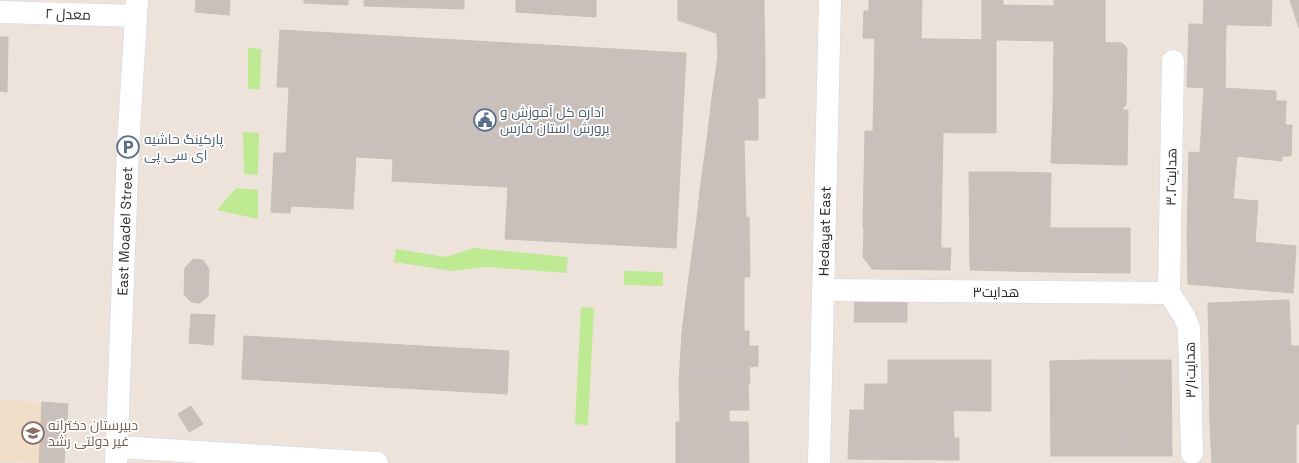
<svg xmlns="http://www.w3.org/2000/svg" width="1299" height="463" font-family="'Space Grotesk',Cairo,sans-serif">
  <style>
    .education { fill: #f1dec9 }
    .green { fill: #bdea92 }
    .building { fill: #c9c0bb; stroke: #cabfb4 }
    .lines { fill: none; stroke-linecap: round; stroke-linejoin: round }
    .minor-casing { stroke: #d0d7e5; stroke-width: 23 }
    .minor { stroke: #fff; stroke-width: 22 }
    .labels { text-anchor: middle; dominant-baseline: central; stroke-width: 3.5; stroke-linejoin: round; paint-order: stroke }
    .street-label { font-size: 14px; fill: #2b2b2b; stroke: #fff }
    .service-label { font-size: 14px; fill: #4e5e75; stroke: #fff; text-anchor: start }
    .education-label { font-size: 14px; fill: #785e54; stroke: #fff; text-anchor: start }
  </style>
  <rect width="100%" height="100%" fill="#eee3db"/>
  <path class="education" d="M 0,400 L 68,404 L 64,463 L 0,462 Z"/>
  <path class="green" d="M 248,48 L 261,49 L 260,89 L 248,89 Z
    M 243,132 L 259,133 L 258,175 L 244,174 Z
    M 236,188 L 258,190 L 258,219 L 217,210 Z
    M 474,248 L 568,257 L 566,273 L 487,267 L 453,271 L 394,262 L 396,249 L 446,257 Z
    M 624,271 L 663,272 L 663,286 L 624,285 Z
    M 581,307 L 594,308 L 588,425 L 575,424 Z"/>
  <path class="building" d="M 196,0 L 230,0 L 229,15 L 195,12 Z
    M 304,0 L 348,0 L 348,5 L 304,3 Z
    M 364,0 L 464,0 L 464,9 L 364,6 Z
    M 516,0 L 596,0 L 596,17 L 516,12 Z
    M 678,0 L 764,0 L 764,15 L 716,16 L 716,33 L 678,20 Z
    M 869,0 L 922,0 L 921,39 L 863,38 L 864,11 L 869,11 Z
    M 982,0 L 1003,0 L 1003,40 L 982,40 Z
    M 1054,0 L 1105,0 L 1105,43 L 1054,41 Z
    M 1204,0 L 1272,0 L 1271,26 L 1203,24 Z
    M 1290,0 L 1299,0 L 1299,28 L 1298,25 Z
    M 1003,5 L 1055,6 L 1054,41 L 1003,40 Z
    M 764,15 L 765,57 L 718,56 L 716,16 Z
    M 1189,24 L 1226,25 L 1225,88 L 1187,87 Z
    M 280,30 L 686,53 L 676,248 L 505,239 L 508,187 L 392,181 L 393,159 L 356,157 L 353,209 L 291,206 L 290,213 L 271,212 L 274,153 L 286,153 L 289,87 L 277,87 Z
    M 0,37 L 8,37 L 7,92 L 0,91 Z
    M 875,38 L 996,40 L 996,133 L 873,132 Z
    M 1054,41 L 1122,43 L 1127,48 L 1126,105 L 1121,110 L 1053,109 Z
    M 718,56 L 765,57 L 765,98 L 712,98 Z
    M 1204,87 L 1276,91 L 1276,101 L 1286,101 L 1285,125 L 1292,125 L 1291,156 L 1282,156 L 1282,161 L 1200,152 Z
    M 712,98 L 758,98 L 758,140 L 707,140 Z
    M 1053,109 L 1128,110 L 1127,165 L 1051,163 Z
    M 865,131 L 943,133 L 942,181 L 864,179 Z
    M 707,140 L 744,140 L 745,180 L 701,182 Z
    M 1189,152 L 1237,156 L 1233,199 L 1188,195 Z
    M 969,172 L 1008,172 L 1008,271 L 970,270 Z
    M 1008,172 L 1051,173 L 1049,272 L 1008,271 Z
    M 864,179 L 942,181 L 941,230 L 863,228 Z
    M 745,180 L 746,217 L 697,218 L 701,182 Z
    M 1188,195 L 1258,201 L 1255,242 L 1187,236 Z
    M 749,217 L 750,277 L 689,277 L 697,218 Z
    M 864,228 L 941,230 L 941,248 L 951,248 L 950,270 L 872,269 L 863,257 Z
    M 1049,228 L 1130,228 L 1130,273 L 1049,272 Z
    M 1187,236 L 1296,246 L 1293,293 L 1188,284 Z
    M 193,259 L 203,260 L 209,269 L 208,296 L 200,303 L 191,302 L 184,294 L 185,268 Z
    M 689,277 L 744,277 L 744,331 L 682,332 Z
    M 855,300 L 907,301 L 907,322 L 854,322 Z
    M 1289,300 L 1291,346 L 1209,348 L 1208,303 Z
    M 191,314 L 215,315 L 213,345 L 189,343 Z
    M 749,331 L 749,346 L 758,346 L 758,366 L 749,367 L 750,383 L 679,383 L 682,332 Z
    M 244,336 L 509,351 L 507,394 L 242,379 Z
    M 1291,346 L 1299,346 L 1299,424 L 1210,426 L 1209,348 Z
    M 888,360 L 991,360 L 991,411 L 864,410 L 865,384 L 888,384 Z
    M 1092,360 L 1133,360 L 1134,456 L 1093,456 Z
    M 1092,360 L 1093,456 L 1051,456 L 1050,361 Z
    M 1133,360 L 1171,360 L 1172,456 L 1134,456 Z
    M 679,383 L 748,383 L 749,410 L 729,410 L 729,422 L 680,422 Z
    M 42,402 L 68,404 L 64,463 L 39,463 Z
    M 191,406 L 203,424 L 189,432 L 178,414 Z
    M 850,410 L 953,411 L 954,438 L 959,438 L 959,460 L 848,459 Z
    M 676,422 L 748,422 L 749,463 L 676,463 Z
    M 1296,424 L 1296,463 L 1212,463 L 1210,426 Z"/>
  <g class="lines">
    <g class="minor-casing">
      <g id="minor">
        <path d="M 0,12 L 136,16"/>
        <path d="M 824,290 L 1169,293"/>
        <path d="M 1169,293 L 1173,61"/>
        <path d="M 1169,293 L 1184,316 L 1189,328 L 1192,453"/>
        <path d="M 118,447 L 377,463"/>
        <path id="s1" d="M 116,463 L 128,147 L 137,0"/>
        <path id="s2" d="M 819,463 L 830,0"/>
      </g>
    </g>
    <use href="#minor" class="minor"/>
  </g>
  <defs>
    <g id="civic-ring" transform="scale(1.15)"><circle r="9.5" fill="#fff" stroke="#5c6f8a" stroke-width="1.5"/><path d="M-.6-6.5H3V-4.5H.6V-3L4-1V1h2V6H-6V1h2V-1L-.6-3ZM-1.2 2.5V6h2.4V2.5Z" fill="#5c6f8a"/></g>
    <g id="parking-ring" transform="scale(1.15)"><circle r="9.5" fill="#fff" stroke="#5c6f8a" stroke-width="1.5"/><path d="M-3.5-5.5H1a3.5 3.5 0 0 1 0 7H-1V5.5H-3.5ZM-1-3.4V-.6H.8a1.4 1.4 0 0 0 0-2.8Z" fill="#5c6f8a"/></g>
    <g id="school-ring" transform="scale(1.15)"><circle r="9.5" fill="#fff" stroke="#8d6e63" stroke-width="1.5"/><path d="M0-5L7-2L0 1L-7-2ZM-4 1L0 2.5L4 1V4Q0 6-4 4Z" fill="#8d6e63"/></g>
  </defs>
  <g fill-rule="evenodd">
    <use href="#civic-ring" x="485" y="120"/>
    <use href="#parking-ring" x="128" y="147"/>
    <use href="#school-ring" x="33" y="433"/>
  </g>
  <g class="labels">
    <g class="street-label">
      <text transform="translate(68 14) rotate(2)">معدل ۲</text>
      <text transform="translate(1171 177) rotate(-89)">هدایت۳.۲</text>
      <text stroke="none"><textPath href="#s1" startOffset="232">East Moadel Street</textPath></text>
      <text stroke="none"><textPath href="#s2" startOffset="232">Hedayat East</textPath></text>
      <text x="996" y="292">هدایت۳</text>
      <text transform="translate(1190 370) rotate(-91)">هدایت۳/۱</text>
    </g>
    <g class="service-label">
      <text x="500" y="112">اداره کل آموزش و<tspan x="500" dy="16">پرورش استان فارس</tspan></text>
      <text x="144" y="139">پارکینگ حاشیه<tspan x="144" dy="16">ای سی پی</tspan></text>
    </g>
    <g class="education-label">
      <text x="48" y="425">دبیرستان دخترانه<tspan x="48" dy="16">غیر دولتی رشد</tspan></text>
    </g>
  </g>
</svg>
